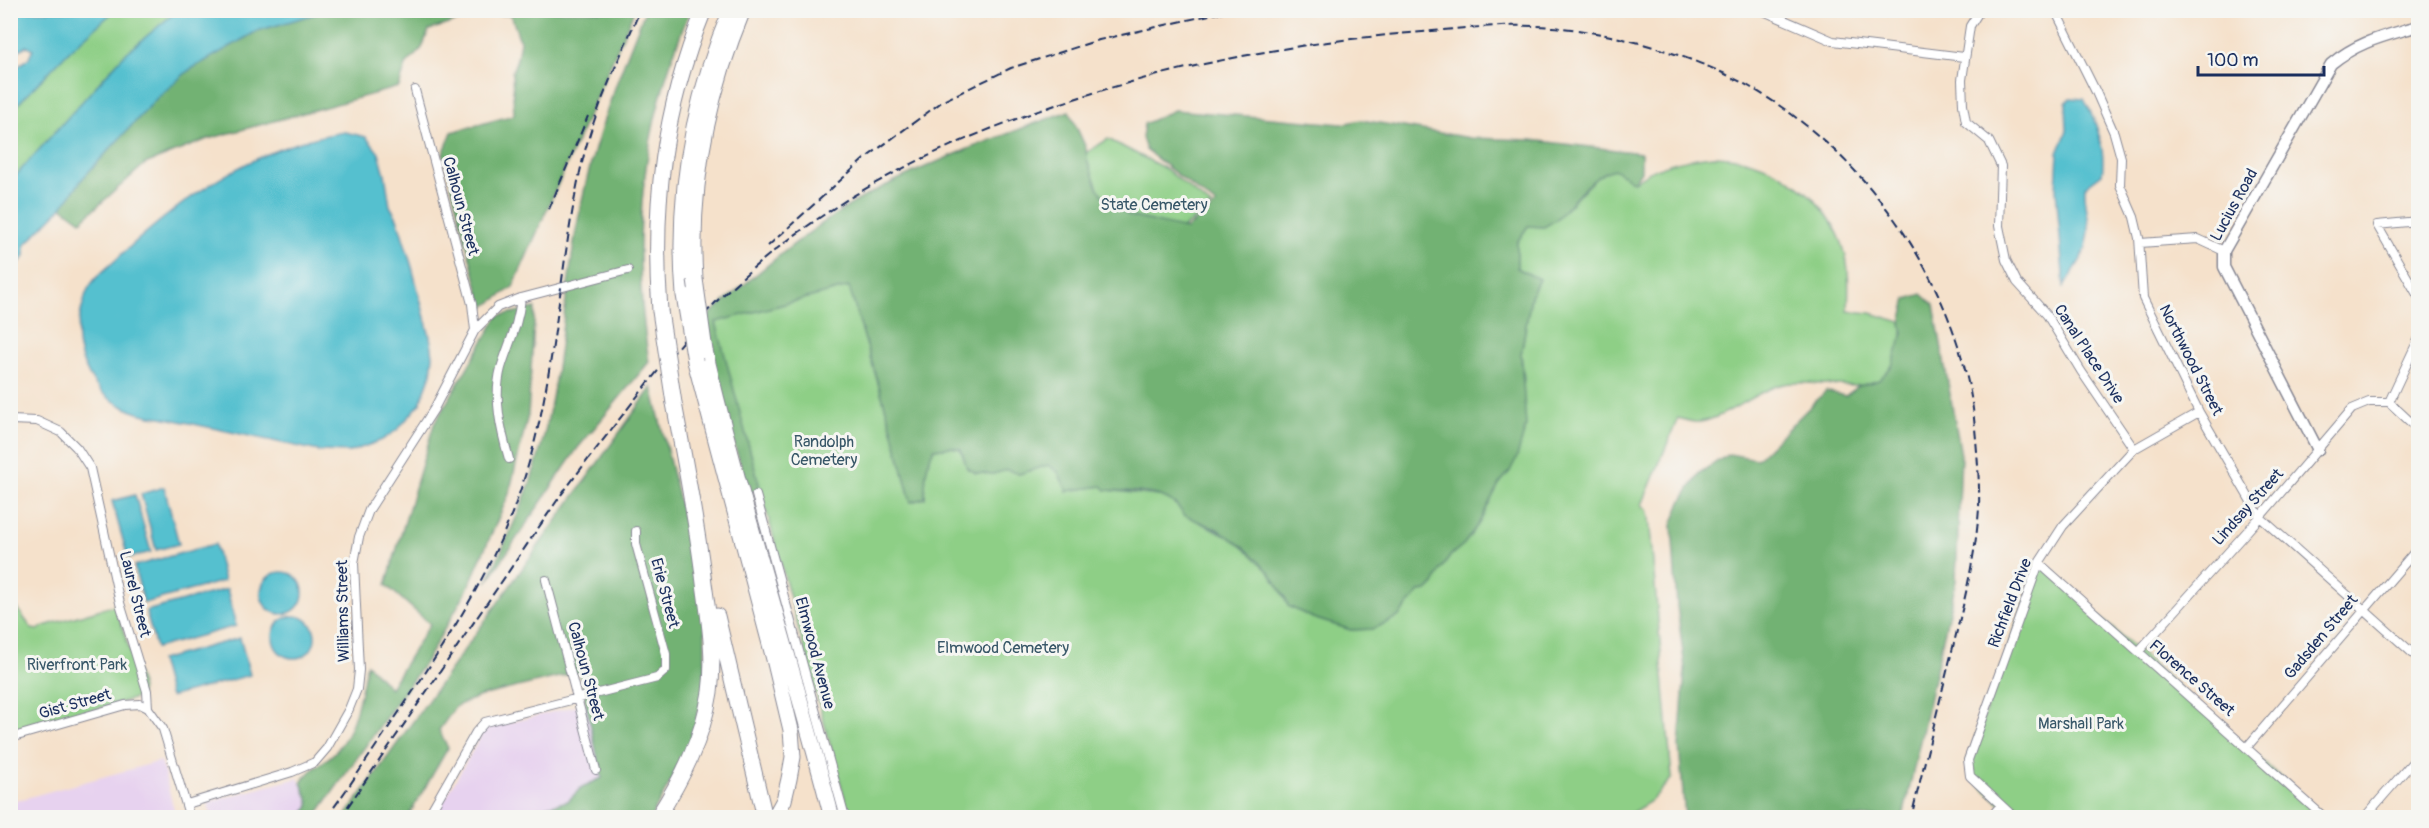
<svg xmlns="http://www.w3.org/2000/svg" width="2429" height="828" font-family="Pangolin,sans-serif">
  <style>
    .built { fill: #e7d2ef }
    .green { fill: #8ecf86; stroke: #547f72; stroke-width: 1.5 }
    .forest { fill: #72b273; stroke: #467068; stroke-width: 1.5 }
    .water { fill: #55c0cf; stroke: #387896; stroke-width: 1.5 }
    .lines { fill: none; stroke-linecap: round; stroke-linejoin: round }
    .minor-casing { stroke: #888894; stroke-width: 10 }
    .tertiary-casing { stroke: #888894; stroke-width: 13 }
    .motorway-casing { stroke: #888894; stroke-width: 17 }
    .minor { stroke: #fff; stroke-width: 8 }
    .tertiary { stroke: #fff; stroke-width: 10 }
    .motorway { stroke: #fff; stroke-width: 15 }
    .rail { stroke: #1b2f5e; stroke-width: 2; stroke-dasharray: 9 4.5; stroke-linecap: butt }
    .motorway-bridge-casing { stroke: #888894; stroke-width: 17; stroke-linecap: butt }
    .motorway-bridge { stroke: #fff; stroke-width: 15 }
    .labels { text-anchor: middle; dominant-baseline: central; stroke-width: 6; stroke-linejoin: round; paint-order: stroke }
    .park-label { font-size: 16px; fill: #385768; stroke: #f6f6f2 }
    .street-label { font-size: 16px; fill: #1b2f5e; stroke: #f6f6f2 }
  </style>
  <rect width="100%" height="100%" fill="#f6f6f2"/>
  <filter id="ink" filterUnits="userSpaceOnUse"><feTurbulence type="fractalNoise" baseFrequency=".0167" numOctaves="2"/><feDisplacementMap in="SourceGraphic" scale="12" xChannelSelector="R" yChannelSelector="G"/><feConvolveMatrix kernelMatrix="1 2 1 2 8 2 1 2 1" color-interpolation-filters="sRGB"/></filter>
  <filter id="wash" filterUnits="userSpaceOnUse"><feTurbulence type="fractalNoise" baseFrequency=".008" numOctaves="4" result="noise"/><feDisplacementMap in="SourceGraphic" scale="24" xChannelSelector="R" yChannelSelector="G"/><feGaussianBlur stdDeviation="1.35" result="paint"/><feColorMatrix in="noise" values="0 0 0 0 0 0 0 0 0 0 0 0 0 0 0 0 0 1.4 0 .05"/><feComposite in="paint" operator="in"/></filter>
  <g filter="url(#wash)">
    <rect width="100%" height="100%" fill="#f5e1cb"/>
    <path class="built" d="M 587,703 L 602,778 L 585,811 L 587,817 L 434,818 L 485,729 Z
      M 161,761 L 176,817 L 11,817 L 11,802 Z
      M 298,778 L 307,797 L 309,806 L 300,817 L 211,818 L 208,802 Z"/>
    <path class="green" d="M 114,11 L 177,11 L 124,55 L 11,181 L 11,111 L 70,50 Z
      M 1108,139 L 1166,169 L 1211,206 L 1151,254 L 1067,165 Z
      M 1713,156 C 1768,157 1821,190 1842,243 C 1850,265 1849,288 1848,311 L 1871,313 L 1901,322 C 1905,340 1896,370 1879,380 C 1857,394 1808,377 1780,385 C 1752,393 1728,417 1700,422 C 1693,423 1685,420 1678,418 L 1642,505 L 1647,509 L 1649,517 L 1672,778 L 1651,801 L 1625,817 L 850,818 L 715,322 L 849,287 L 892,429 L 911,502 L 925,498 C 925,480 925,465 934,449 L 951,447 L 961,449 L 967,468 L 993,474 L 1007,469 L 1019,474 L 1048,465 L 1058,472 L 1067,491 L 1102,486 L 1107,490 L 1166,497 L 1199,522 L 1230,537 L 1260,561 L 1279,585 L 1288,606 L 1313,618 L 1351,630 L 1373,629 L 1398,617 L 1419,592 L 1427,591 L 1434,584 L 1436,576 L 1451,555 L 1464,544 L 1479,523 L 1499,484 L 1510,471 L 1524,379 L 1521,354 L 1531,296 L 1539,279 L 1517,268 L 1517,242 L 1528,226 L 1544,227 C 1553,220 1563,213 1570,205 C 1584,190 1594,176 1614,168 L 1634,182 C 1658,164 1683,159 1713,156 Z
      M 2039,563 L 2325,817 L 2015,817 L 1970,776 L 1968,760 Z
      M 11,600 L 32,629 L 38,630 L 44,626 L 115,605 L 142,688 L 140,697 L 11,733 Z"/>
    <path class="forest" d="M 325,11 L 634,11 L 513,287 L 483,308 L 443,154 L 452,132 L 514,115 L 512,72 L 517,59 L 520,41 L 511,15 L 481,14 L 429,30 L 422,48 L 406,65 L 399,87 L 208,139 L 145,164 L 81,221 L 62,207 L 82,179 L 157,98 L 189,70 L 257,31 Z
      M 645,11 L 690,11 C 642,125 629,238 649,362 L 577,449 L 487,582 C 503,547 520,513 532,477 C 559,398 562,312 576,231 C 589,154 615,83 645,11 Z
      M 1174,110 L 1342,124 L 1361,120 L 1471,138 L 1531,140 L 1641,153 L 1641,171 L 1634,182 L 1614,169 L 1603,173 L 1586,186 L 1556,220 L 1544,227 L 1528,226 L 1517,242 L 1517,268 L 1539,279 L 1531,296 L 1521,354 L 1526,426 L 1517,457 L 1510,471 L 1499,484 L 1479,523 L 1464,544 L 1451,555 L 1441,569 L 1434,584 L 1427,591 L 1419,592 L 1398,617 L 1373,629 L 1351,630 L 1313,618 L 1288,606 L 1285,597 L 1270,573 L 1244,547 L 1217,529 L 1183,515 C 1172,489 1131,492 1106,490 L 1102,486 L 1067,491 L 1058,472 L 1048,465 L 1019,474 L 1007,470 L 993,474 L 976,473 L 967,468 L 961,449 L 951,447 L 934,449 C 925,465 925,480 925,498 L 911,502 L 892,429 L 849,287 L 716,322 L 760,488 L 749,494 L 714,376 L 705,320 L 711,313 C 761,270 816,222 875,191 C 937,159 1003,135 1069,111 L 1086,148 L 1087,160 L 1098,188 L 1106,200 L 1130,216 L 1186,229 L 1216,205 L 1146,150 L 1142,138 L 1144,124 Z
      M 1922,294 L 1934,305 L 1961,455 L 1956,581 L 1903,817 L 1685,817 L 1679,746 L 1685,669 L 1677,606 L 1672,525 L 1681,502 L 1699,473 L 1729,454 L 1757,459 L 1826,391 L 1845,396 L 1859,386 L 1879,380 L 1892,366 L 1903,333 L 1901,322 L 1907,299 Z
      M 535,308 L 528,415 L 509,494 L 466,592 L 426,661 L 315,817 L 300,818 L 309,806 L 308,799 L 301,783 C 308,769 325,763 335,752 C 356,730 360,692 367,664 L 390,688 L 430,624 L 386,585 L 434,424 L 498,316 Z
      M 652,387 L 695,568 L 705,619 L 705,687 L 689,748 L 651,817 L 587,817 L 585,811 L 556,817 L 505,817 L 568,801 L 582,787 L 602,778 L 579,672 L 481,696 L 456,706 L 439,730 L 448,748 L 408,817 L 344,818 Z"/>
    <path class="water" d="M 17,11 L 114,11 L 70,50 L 11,111 L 11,72 L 29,58 L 33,49 L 26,46 L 11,55 L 11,16 Z
      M 177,11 L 325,11 L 257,31 L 189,70 L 157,98 L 82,179 L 62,207 L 25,245 L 25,256 L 11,272 L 11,181 L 124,55 Z
      M 2070,98 L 2084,99 C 2096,120 2106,149 2102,174 L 2085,187 C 2084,202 2089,216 2089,230 C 2087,256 2076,266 2064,286 L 2056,189 L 2058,153 L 2067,131 L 2066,103 Z
      M 345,132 L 366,137 L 379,153 L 385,174 L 390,206 L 397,218 L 412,267 L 431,341 L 433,356 L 431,374 L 420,404 L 397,430 L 382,440 L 350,452 L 319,451 L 161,417 C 134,416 102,400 89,375 C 73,345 76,328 85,297 C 89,280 109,267 120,256 C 183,197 258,144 345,132 Z
      M 164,487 L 179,544 L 156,550 L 141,494 Z
      M 135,495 L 151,552 L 128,558 L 112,501 Z
      M 215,544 L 224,581 L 144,603 L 134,566 Z
      M261 593a21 21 0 1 1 42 0a21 21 0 1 1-42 0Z
      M 227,589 L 236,626 L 156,648 L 146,611 Z
      M273 637a21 21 0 1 1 42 0a21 21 0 1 1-42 0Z
      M 240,638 L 250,675 L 170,697 L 160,660 Z"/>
  </g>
  <g filter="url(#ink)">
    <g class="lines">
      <g class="minor-casing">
        <path id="minor" d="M 1761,10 L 1833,41 L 1964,57
          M 1980,10 L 1970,26 L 1962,80 L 1963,105 L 1966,122 L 1989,141 L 2001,166 L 1999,226 L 2006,260 L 2017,282 L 2047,315 L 2081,371 L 2134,449
          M 2055,10 L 2096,92 L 2114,133 L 2121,158 L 2120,185 L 2134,217 L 2139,238 L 2143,298 L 2199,412 L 2260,517 L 2418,658
          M 415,90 L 472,304 L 475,330
          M 2418,221 L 2377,225 L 2418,296
          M 2140,243 L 2198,239 L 2224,251
          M 2389,402 L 2418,340
          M 2389,402 L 2418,429
          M 10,420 L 37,421 L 61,432 L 77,448 L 90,468 L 120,603 L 147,691 L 148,708 L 163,729 L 190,818
          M 509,459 C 501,431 493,398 501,368 C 509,342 518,327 521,298
          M 756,495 L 845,818
          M 2039,563 L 2325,818
          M 546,580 L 596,770
          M 2139,651 L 2260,517 L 2352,409 L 2369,402 L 2389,402
          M 10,738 L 125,705 L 140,704 L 148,708
          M 2247,747 L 2418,548
          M 187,804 L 292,772 L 315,762 L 327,748 L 349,709 L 357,689 L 359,670 L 354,563 L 359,537 L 369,510 L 434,409 L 475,330 L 498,307 L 521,298 L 628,270
          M 427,818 L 476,732 L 485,722 L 657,678 L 666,670 L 666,654 L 636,544 L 636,531
          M 1990,818 L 2001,805
          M 2015,818 L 1970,776 L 1968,760 L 2039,563 L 2063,526 L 2134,449 L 2199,412
          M 2364,818 L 2418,756"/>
      </g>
      <g class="tertiary-casing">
        <path id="tertiary" d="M 2318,450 L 2224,267 L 2224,251 L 2331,64 C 2359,41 2385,36 2418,26"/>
      </g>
      <g class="motorway-casing">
        <path id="motorway" d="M 695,279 C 689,185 707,97 743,10
          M 684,295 C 676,197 692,101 731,10
          M 660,311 C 652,204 663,111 704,10
          M 705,351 C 742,508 792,662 832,818
          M 695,361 L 775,663 L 791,730 L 793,757 L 789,779 L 784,800 L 774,818
          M 717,616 L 765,818
          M 657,818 C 682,779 703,738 710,692 C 715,656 709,620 704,583 C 697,523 685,463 674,403"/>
      </g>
      <use href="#minor" class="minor"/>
      <use href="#tertiary" class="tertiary"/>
      <use href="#motorway" class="motorway"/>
      <path class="rail" d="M 549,209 L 588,116
        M 768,246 L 863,160 L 943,101 L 1011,68 L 1099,40 L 1232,10
        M 561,495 C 598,446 636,397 676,349 C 690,333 703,315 719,299 C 758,261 802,228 848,199 C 1008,102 1225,48 1410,33 C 1457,29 1505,23 1552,27 C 1614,32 1696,56 1750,87 C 1866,154 1953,277 1973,409 C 1976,436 1980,481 1979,508 C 1976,555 1964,602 1953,647 C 1939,704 1925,761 1911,818
        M 326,818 C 350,786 371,753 393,721 C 444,646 497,566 524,479 C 557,376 558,267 582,163 C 594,110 619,60 640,10
        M 340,818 L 565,489"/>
      <g class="motorway-bridge-casing">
        <path id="motorway-bridge" d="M 695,279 L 705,351
          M 684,295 L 695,361
          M 660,311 L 674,403"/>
      </g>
      <use href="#motorway-bridge" class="motorway-bridge"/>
    </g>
  </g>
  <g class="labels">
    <g class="park-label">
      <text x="1154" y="205">State Cemetery</text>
      <text x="824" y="442">Randolph<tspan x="824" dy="18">Cemetery</tspan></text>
      <text x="1003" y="648">Elmwood Cemetery</text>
      <text x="77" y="665">Riverfront Park</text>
      <text x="2081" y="724">Marshall Park</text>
    </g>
    <g class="street-label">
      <text transform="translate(2234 205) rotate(-61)">Lucius Road</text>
      <text transform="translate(461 206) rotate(75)">Calhoun Street</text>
      <text transform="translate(2089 354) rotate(57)">Canal Place Drive</text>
      <text transform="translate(2191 360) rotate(63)">Northwood Street</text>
      <text transform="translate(2248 507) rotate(-48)">Lindsay Street</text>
      <text transform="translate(665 593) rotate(75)">Erie Street</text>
      <text transform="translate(135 594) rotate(76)">Laurel Street</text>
      <text transform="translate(2010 603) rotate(-69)">Richfield Drive</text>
      <text transform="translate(343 611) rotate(-91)">Williams Street</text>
      <text transform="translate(2321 637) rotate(-50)">Gadsden Street</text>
      <text transform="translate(815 653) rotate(75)">Elmwood Avenue</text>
      <text transform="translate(586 671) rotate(75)">Calhoun Street</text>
      <text transform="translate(2192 678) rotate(41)">Florence Street</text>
      <text transform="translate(75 704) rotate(-16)">Gist Street</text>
    </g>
  </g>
  <rect width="2429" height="828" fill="none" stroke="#f6f6f2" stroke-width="36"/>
  <path d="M2198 66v9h126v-9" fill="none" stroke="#1b2f5e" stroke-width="3"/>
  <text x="2207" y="66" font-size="18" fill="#1b2f5e" stroke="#f6f6f2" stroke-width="4.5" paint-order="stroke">100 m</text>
</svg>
